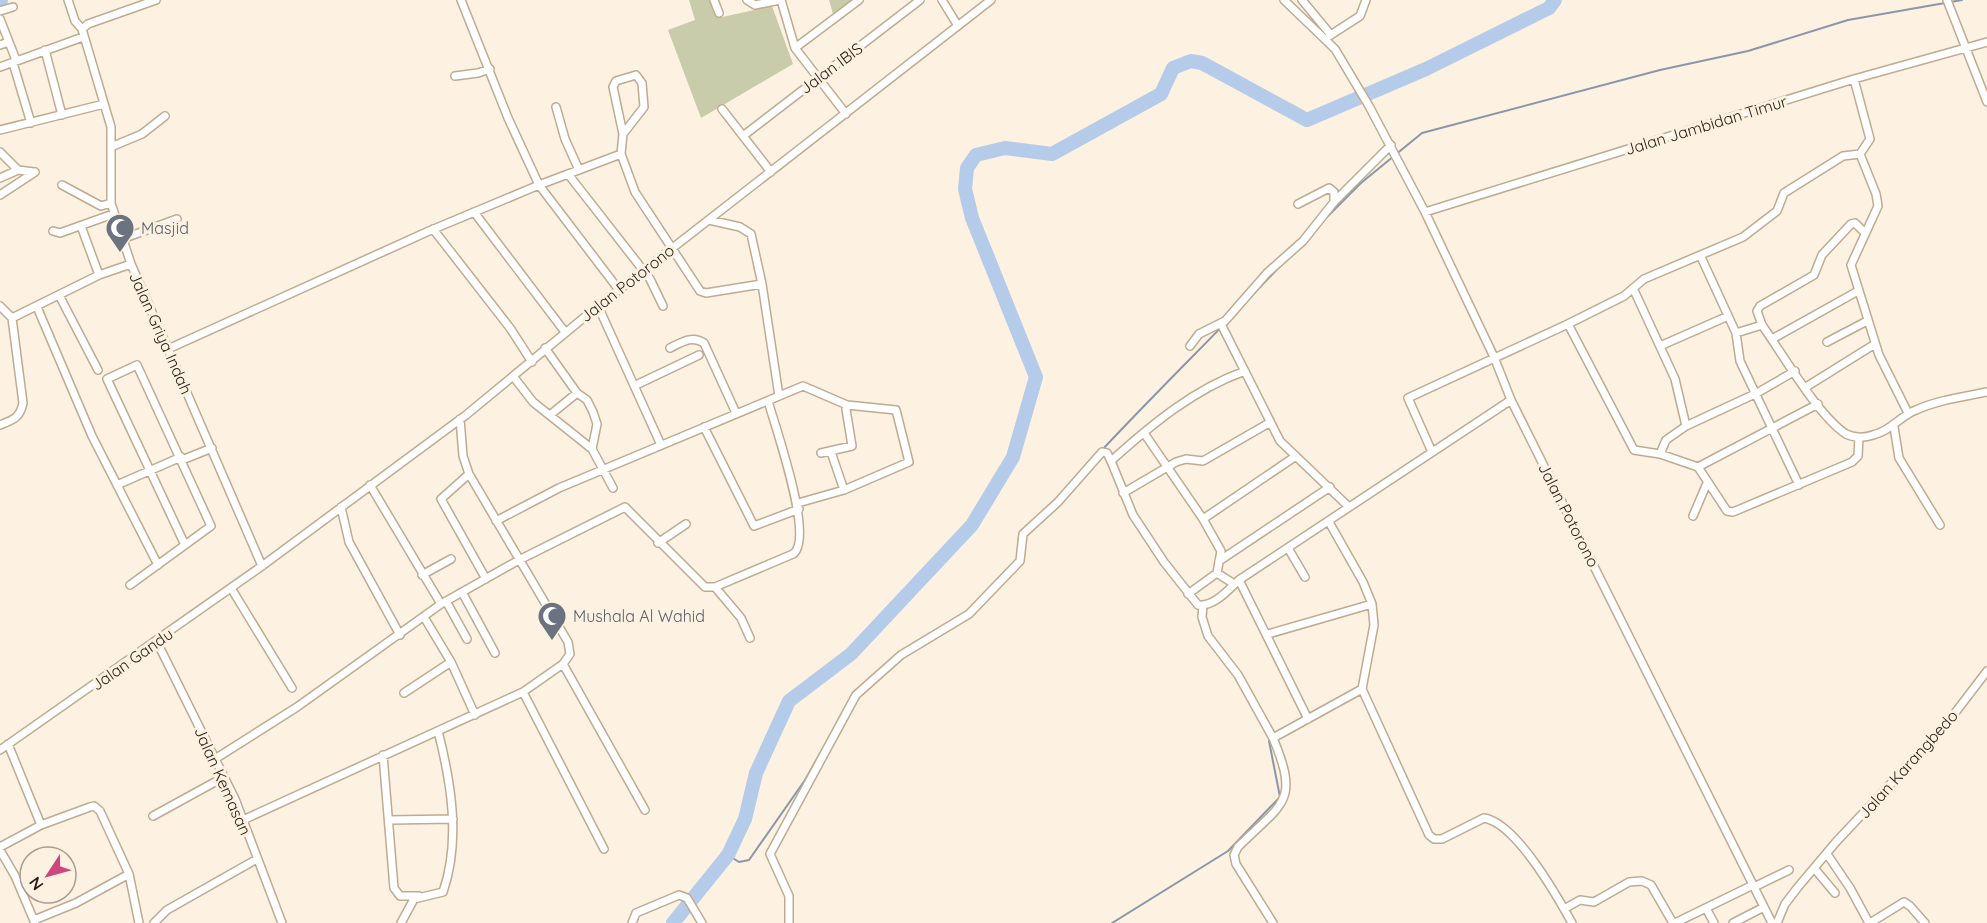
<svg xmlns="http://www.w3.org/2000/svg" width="1987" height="923" font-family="Quicksand,sans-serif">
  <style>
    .green { fill: #c8ccaa }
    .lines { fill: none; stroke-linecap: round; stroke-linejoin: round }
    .stream { stroke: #8997aa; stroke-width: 2 }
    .river { stroke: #b4cbea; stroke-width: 14 }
    .minor-casing { stroke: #beab92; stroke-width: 10 }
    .minor { stroke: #fff; stroke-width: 7 }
    .labels { text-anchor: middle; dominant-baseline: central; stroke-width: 6; stroke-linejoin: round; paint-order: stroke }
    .street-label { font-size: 16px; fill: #261f16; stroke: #fdf1e1 }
    .worship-label { font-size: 16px; fill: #5b616d; stroke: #fdf1e1; text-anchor: start }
  </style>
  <rect width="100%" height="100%" fill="#fdf1e1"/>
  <path class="green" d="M 689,0 L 711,0 L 718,18 L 772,6 L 793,64 L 701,118 L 668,30 L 695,20 Z
    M 829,0 L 854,0 L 833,14 Z"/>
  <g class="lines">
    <path class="stream" d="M 1327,217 L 1361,183 L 1422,133 L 1660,70 L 1748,51 L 1848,20 L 1962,0
      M 1102,450 C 1161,387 1223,327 1282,264
      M 1018,551 L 1019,536 L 1021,534
      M 728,855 L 739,862 L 749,860 L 805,780 L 855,692
      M 1112,923 L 1228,851 L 1280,797 L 1269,741"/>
    <path class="river" d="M 0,1 L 1,0
      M 673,923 L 728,855 L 745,819 L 756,773 L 789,701 L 851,654 L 972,525 L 1013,457 L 1036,377 L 972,218 L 965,189 L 967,168 L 976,155 L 1005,148 L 1052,154 L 1161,94 L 1173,68 L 1191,61 L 1202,63 L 1307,120 L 1426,69 L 1549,8 L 1555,0"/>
    <g class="minor-casing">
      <path id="minor" d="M 68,0 L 75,21 L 82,29
        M 461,0 L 508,118 L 539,185 L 619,290
        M 714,0 L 719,13
        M 747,0 L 755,5 L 780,0
        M 781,0 L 795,48 L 846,114
        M 942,0 L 958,26
        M 1284,0 L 1335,49 L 1369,106 L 1425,212 L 1494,357 L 1511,400 L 1772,923
        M 1302,0 L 1331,35
        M 1947,0 L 1987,102
        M 0,11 L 13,7
        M 0,19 L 16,60
        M 82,29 L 111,127 L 111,203 L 131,264 L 262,566
        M 82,29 L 88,24 L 156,0
        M 1326,38 L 1360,16 L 1366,0
        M 0,45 L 9,42
        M 795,48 L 859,0
        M 45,50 L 62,115
        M 13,63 L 31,123
        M 0,67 L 83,37
        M 636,75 L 642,83 L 644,107 L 623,134 L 613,87 L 616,81 Z
        M 455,76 L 478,73 L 490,69
        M 1854,79 L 1870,139 L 1860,154 L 1876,194 L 1878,206 L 1851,265 L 1879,355 L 1908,413
        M 556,107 L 565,139 L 579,170
        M 722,109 L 771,172
        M 0,130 L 104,104
        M 623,134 L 621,154 L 635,192 L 700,291 L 706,293 L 762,284
        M 743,136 L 920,0
        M 111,147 L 142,134 L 165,116
        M 0,152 L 18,170
        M 568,174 L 650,279 L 663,306
        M 0,178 L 18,170 L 34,172
        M 62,185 L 101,206 L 111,203
        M 0,195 L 35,172
        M 1298,204 L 1329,188 L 1334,192 L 1334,202
        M 474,212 L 565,332
        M 1425,212 L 1854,79 L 1987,42
        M 709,220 L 740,227 L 751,234 L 762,284 L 779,396
        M 81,226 L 99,275
        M 433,229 L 510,328 L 532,362
        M 53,231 L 60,233 L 113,214
        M 1865,233 L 1855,223 L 1851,224 L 1822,255 L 1814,275 L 1760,306 L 1757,311 L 1762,325 C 1782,353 1818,416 1846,434 C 1854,438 1865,438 1873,435 C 1891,431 1900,416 1916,410 C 1938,400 1963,397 1987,392
        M 122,239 L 177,219
        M 1701,257 L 1736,333 L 1740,361 L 1799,485
        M 1633,288 L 1675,379 L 1686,426
        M 60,297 L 98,370
        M 0,306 L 12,318
        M 598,306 L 661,445
        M 37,307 L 92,436 L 158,565
        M 1221,324 L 1280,441 L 1349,507
        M 1568,324 L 1634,450 L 1660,454 L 1698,467 L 1727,511 L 1733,512 L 1852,462 L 1858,456 L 1859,437
        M 1736,333 L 1762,325
        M 1772,339 L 1858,291
        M 1827,342 L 1867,321
        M 1190,346 L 1199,334 L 1225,321 L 1267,273 L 1303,241 L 1334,202 L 1391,145
        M 1660,346 L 1726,317
        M 545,348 L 577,393 L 587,400 L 593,412 L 597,424 L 592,449
        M 670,348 C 682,342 692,335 704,343 L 736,413
        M 168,349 L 429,231 L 539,185 L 621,154
        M 1245,371 C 1194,389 1151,425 1111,461 L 1133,515 L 1164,562 L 1198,605 C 1214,607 1228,590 1239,580 L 1511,400
        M 513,376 L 533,402 L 592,449 L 613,488
        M 636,385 L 699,355
        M 1806,387 L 1875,344
        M 550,415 L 577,393
        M 0,425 C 13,420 20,418 23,403 L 12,318 L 99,275 L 131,264
        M 704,427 L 754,526 L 799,509
        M 1894,427 L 1899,458 L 1940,525
        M 1144,433 L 1203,519 L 1221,551 L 1217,573 L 1234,584
        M 831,452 L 844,490
        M 1432,452 L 1408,398 L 1568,324 L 1624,296 L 1644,279 L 1743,237 L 1777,211 L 1784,193 L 1843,156 L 1860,154
        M 821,453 L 852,446 L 846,409
        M 1660,454 L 1666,440 L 1686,426 L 1757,393 L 1795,371
        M 182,460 L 212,448
        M 1698,467 L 1818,404
        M 469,474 L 441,499 L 486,579
        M 117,485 L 181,457
        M 370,485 L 441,604
        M 1123,493 L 1176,462 L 1186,459 L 1203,461 L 1269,423
        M 341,507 L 349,542 L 400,635
        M 1693,516 L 1707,483
        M 1203,519 L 1296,456
        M 496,521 L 559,488 L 803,386 L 847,405 L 896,410 L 909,462 L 844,490 L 798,503
        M 658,543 L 686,524
        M 1288,548 L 1305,577
        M 1219,561 L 1330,487
        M 422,575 L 451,559
        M 1239,580 L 1308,719
        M 130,585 L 211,526 L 137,365 L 107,379 L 185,545
        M 715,587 L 741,618 L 750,638
        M 231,588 L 292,688
        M 462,592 L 495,653
        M 1188,594 L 1217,573
        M 446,601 L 467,639
        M 1203,605 L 1202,617 L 1208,636 L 1238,675 L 1273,738
        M 424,617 L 451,662 L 475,715
        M 1268,634 L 1372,604
        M 157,642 L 235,799 L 282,923
        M 563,664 L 645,810
        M 1362,689 L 1429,835 L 1434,839 L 1442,839 L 1484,818 C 1516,823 1557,896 1572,923
        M 523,692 L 604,849
        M 404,693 L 451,662
        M 8,744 L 41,825
        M 0,750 L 262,566 L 466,415 L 598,306 L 991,0
        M 383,755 L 394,888 L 400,896 L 419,896
        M 215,759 L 297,707 L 441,604 L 519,560 L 625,507 L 705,587 L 715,587 L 793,554 C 815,539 775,426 768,401
        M 153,816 L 224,777
        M 243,820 L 523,692 L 563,664 L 570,654 L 568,642 L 469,474 L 463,456 L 460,419
        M 390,820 L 453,819
        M 0,847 L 41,825 L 90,807 L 94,806 L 100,811 L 129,874 L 76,903 L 34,920
        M 0,850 L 15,876 L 35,923
        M 1827,854 L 1850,888 L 1869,923
        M 1814,868 L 1835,893
        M 129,874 L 139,923
        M 1754,887 L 1789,870
        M 1706,908 L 1714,923
        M 1564,909 L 1580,900 L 1594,902 L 1629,882 L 1642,881 L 1651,885 L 1673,923
        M 154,923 L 167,910 L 257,859
        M 401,923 L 414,899 L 443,892 C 461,840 451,782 438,731
        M 632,923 L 636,913 L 679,895 L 687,898 L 702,923
        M 789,923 L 789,896 L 770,854 L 856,695 L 901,655 L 969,614 L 1020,561 L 1023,534 L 1058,502 L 1102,452 L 1107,453 L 1111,461
        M 1273,923 L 1236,864 L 1234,855 L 1238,847 C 1283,802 1300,803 1273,738 L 1362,689 L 1374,625 L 1372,604 L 1363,582 L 1329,522
        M 1675,923 L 1753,885
        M 1733,923 L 1764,907
        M 1777,923 L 1785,904 L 1798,887 L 1836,842 L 1945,726 L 1987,671
        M 1870,923 L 1904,902 L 1910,906 L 1925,923"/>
    </g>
    <use href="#minor" class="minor"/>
  </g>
  <defs>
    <g id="mosque-pin" transform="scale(1.5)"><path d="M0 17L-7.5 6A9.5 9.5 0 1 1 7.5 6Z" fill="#6b7280" stroke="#fdf1e1"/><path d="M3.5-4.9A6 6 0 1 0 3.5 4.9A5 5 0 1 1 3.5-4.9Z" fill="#fff"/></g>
  </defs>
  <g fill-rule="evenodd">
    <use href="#mosque-pin" x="120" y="228"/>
    <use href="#mosque-pin" x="552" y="616"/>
  </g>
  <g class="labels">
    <g class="street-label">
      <text transform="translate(831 68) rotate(-37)">Jalan IBIS</text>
      <text transform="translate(1706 125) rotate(-17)">Jalan Jambidan Timur</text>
      <text transform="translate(627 283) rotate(-38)">Jalan Potorono</text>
      <text transform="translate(161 333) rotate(66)">Jalan Griya Indah</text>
      <text transform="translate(1569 515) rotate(63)">Jalan Potorono</text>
      <text transform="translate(132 659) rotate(-35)">Jalan Gandu</text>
      <text transform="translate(1908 764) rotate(-48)">Jalan Karangbedo</text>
      <text transform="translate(223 781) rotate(66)">Jalan Kemasan</text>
    </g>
    <g class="worship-label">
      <text x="141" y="228">Masjid</text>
      <text x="573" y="616">Mushala Al Wahid</text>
    </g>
  </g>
  <g transform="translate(48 875) rotate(234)"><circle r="28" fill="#fdf1e1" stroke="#a79d90" stroke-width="1.5"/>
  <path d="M0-4.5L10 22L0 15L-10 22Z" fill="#cf457e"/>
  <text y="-9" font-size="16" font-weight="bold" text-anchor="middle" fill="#261f16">N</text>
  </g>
</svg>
